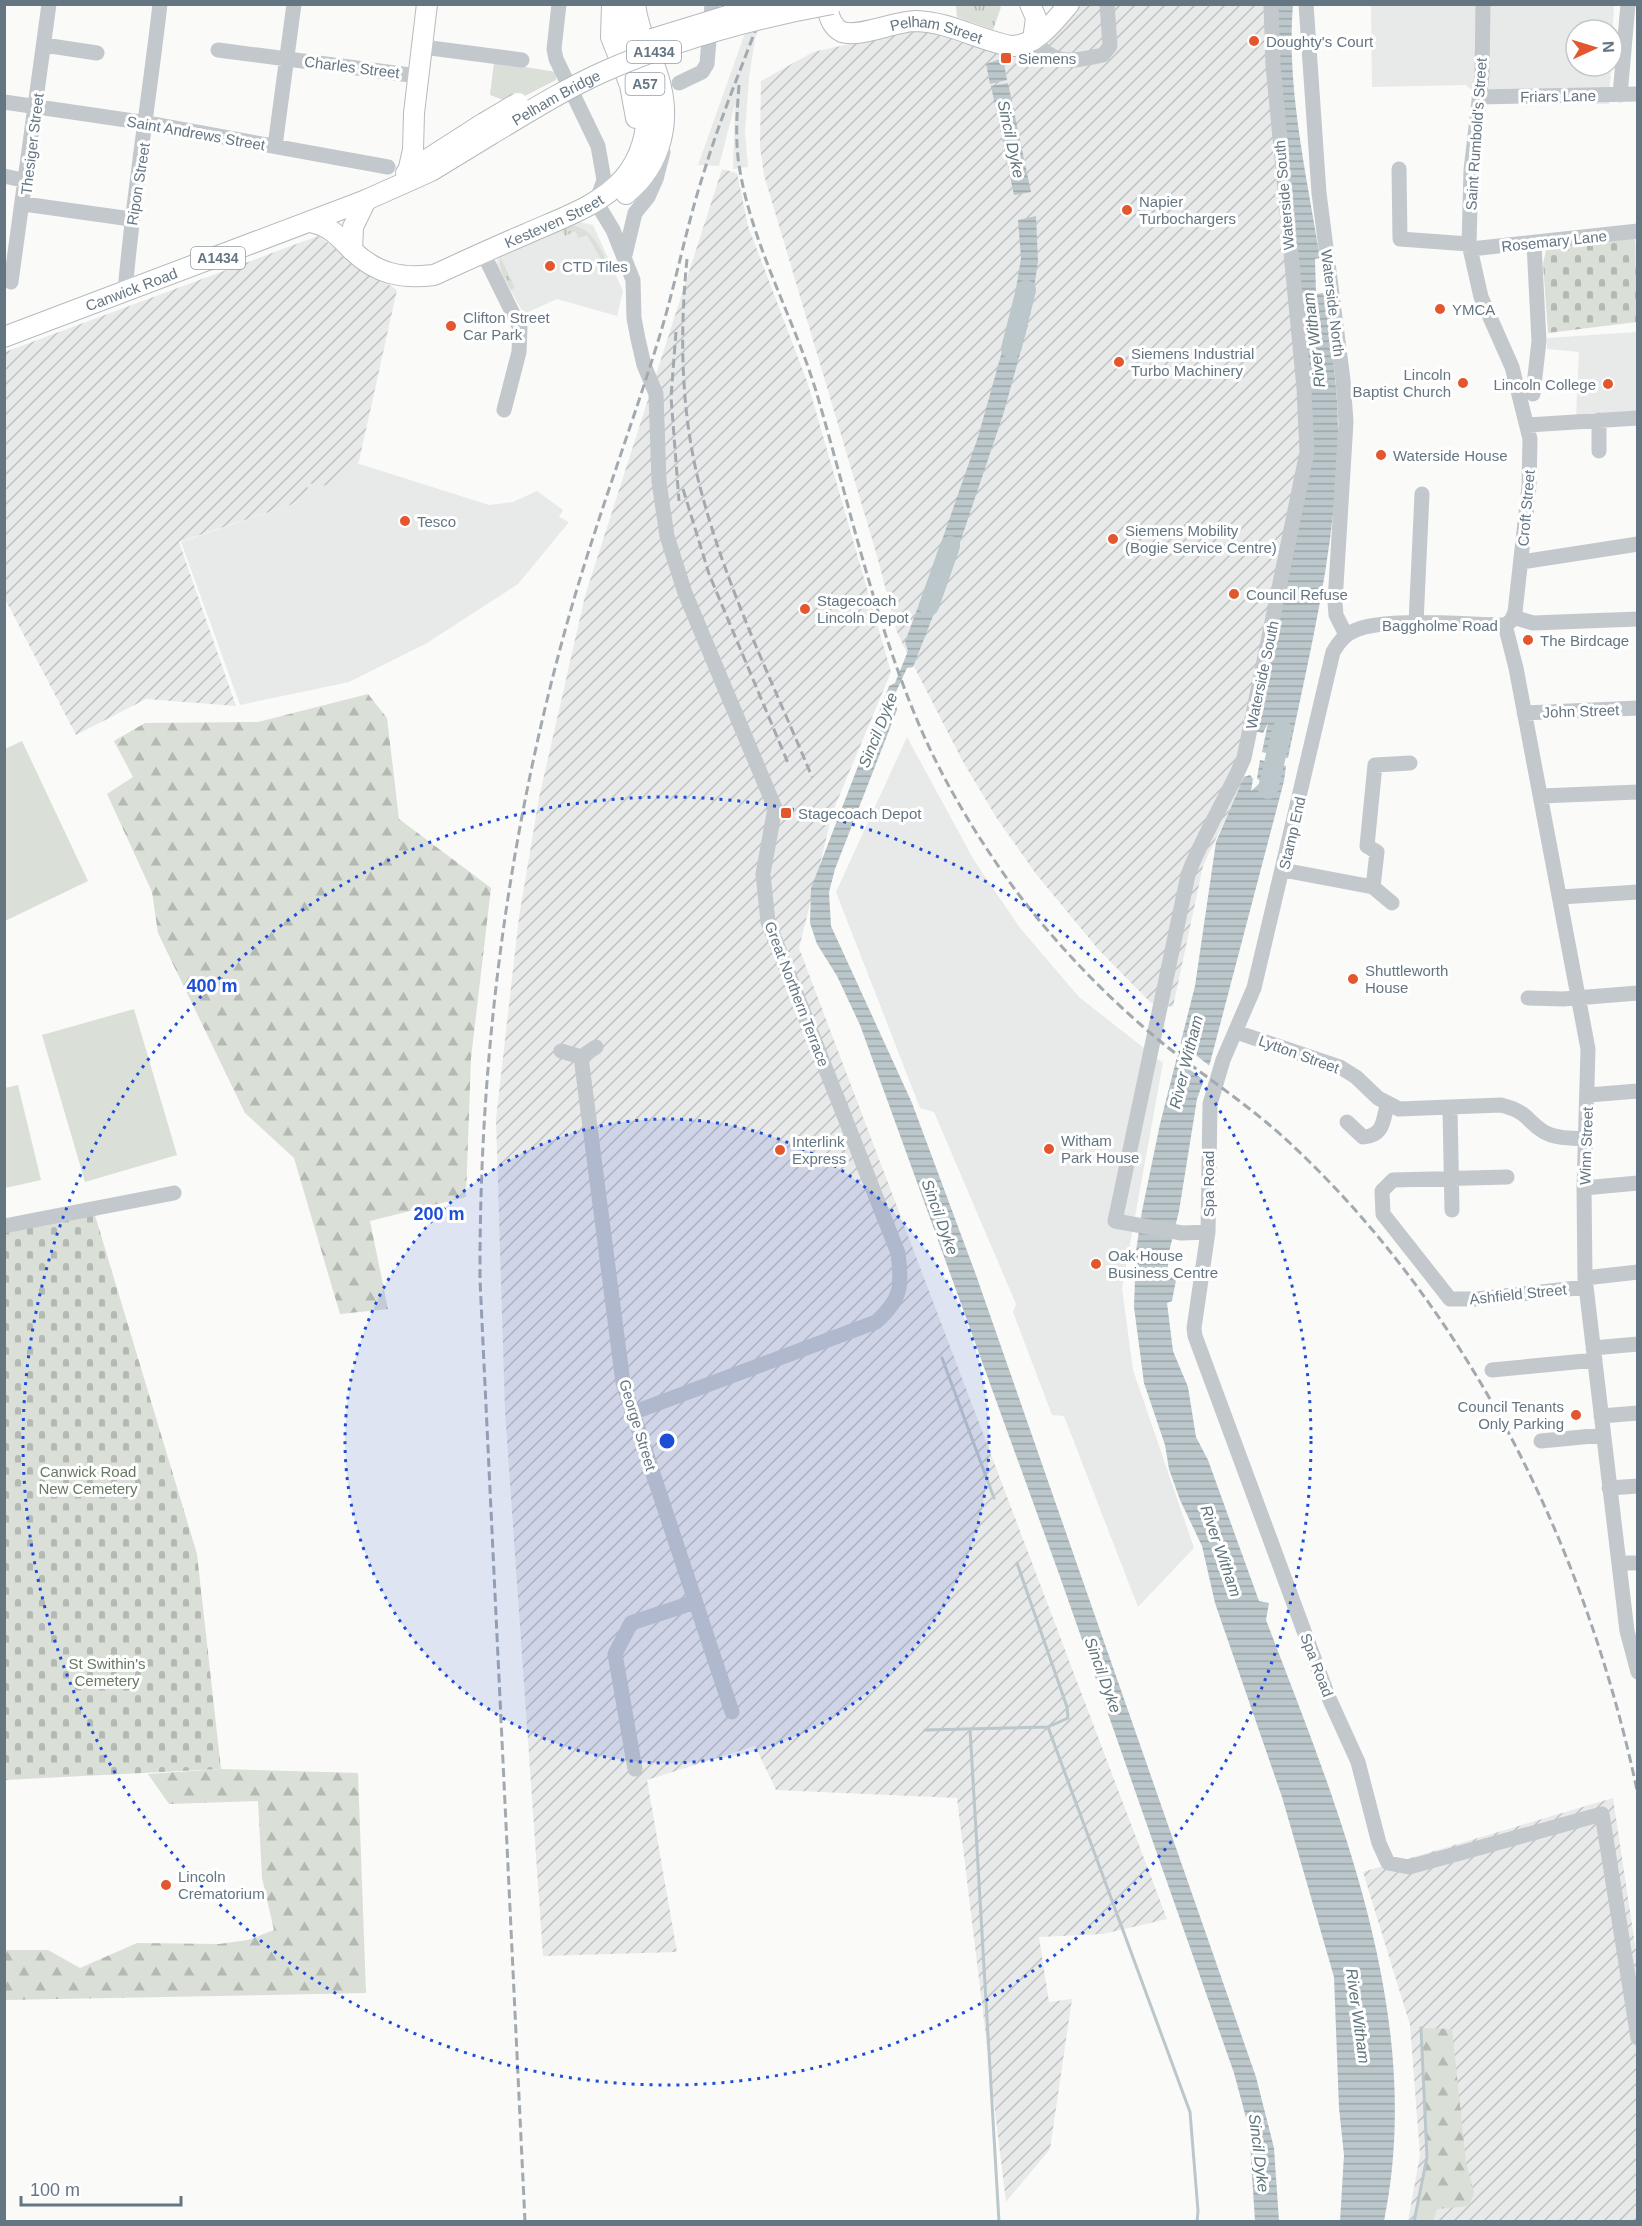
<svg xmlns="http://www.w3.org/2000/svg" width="1642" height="2226" font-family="Helvetica,sans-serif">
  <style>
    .built { fill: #e8e9e9 }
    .industrial { fill: url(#industrial-furrows) }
    .grass { fill: url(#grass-tufts) }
    .forest { fill: url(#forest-firs) }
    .cemetery { fill: url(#cemetery-stones) }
    .park { fill: #dadfd7 }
    .water { fill: url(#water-rules) }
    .pier { fill: #fafaf8 }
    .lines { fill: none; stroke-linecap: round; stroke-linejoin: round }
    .stream { stroke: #bbc7cb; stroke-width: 3 }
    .river { stroke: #bbc7cb; stroke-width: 20 }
    .major-casing { stroke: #b5babe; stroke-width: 22 }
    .minor { stroke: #c3c8cc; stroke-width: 15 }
    .major { stroke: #fff; stroke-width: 20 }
    .rail { stroke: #a2aab0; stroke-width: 3; stroke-dasharray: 9 4.5; stroke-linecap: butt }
    .major-bridge-casing { stroke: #b5babe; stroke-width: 22; stroke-linecap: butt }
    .major-bridge { stroke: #fff; stroke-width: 20 }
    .ring { fill: none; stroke: #1d4ed8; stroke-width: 3; stroke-dasharray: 3 6 }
    .poi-dot { fill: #e4572e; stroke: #fff; stroke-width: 2 }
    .labels { text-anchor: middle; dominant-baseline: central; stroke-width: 6; stroke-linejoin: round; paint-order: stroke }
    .shield { fill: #fff; stroke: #939fa8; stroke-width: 1.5 }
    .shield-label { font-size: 14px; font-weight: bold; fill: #657683 }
    .street-label { font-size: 15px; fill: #657683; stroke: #fff }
    .poi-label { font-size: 15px; fill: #657683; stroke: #fff; text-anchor: start }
    .park-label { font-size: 15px; fill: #687a64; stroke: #fff }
    .water-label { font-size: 16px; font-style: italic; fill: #60757c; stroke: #fff }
    .centre { fill: #1d4ed8; stroke: #fff; stroke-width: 3 }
    .ring-label { font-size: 18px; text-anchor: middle; font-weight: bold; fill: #1d4ed8; stroke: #fff; stroke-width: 6; stroke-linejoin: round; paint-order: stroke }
  </style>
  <defs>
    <pattern id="industrial-furrows" width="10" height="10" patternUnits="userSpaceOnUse" patternTransform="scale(1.5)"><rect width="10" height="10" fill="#e8e9e9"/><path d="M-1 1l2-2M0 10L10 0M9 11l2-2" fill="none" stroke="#c0c1c2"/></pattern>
    <pattern id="grass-tufts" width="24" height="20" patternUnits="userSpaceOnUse" patternTransform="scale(1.5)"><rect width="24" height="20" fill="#dadfd7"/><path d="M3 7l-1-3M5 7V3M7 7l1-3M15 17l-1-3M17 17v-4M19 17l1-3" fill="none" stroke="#b4b9b4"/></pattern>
    <pattern id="forest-firs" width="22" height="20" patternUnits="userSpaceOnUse" patternTransform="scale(1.5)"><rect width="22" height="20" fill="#dadfd7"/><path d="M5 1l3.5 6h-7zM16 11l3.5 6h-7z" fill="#b4b9b4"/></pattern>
    <pattern id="cemetery-stones" width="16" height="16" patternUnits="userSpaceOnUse" patternTransform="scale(1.5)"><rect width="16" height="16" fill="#dadfd7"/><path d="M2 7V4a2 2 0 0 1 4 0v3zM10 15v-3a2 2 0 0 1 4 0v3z" fill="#b4b9b4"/></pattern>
    <pattern id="water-rules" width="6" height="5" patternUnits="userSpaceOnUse" patternTransform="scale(1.5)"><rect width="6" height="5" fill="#bbc7cb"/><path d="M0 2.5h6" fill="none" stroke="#9ca6aa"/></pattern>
  </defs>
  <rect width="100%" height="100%" fill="#fafaf8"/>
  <path class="built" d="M 755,5 L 768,5 L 755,39 L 749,78 L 745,132 L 748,167 L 733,169 L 735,104 L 719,166 L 698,165 Z
    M 1371,5 L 1614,5 L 1612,40 L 1612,30 L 1576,30 L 1576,66 L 1611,66 L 1609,104 L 1482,101 L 1466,85 L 1372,87 Z
    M 580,222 L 593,225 L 623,291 L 617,316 L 557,299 L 524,314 L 496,266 L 498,253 L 570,223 Z
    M 1637,332 L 1637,415 L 1576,417 L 1579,352 L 1547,349 L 1547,338 Z
    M 347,460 L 489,505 L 513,502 L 537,491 L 563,510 L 559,517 L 569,522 L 518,584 L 427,643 L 349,682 L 240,705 L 181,542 L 311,498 L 305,482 Z
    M 907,737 L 975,862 L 1020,928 L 1079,997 L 1163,1063 L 1122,1288 L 1133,1370 L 1194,1548 L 1138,1607 L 1064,1416 L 1052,1415 L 1013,1312 L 1016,1304 L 934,1112 L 920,1108 L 836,892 Z"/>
  <path class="industrial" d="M 1074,5 L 1278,5 L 1312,439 L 1243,782 L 1203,866 L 1173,1007 L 1151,1003 L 1098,949 L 1036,874 L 996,817 L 962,760 L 904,647 L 897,632 L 877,556 L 764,175 L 760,147 L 761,81 L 813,52 L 919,29 L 966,39 L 1021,57 Z
    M 722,169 L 737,173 L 748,226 L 808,384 L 891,672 L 833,811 L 799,948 L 1167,1919 L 1103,1934 L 1039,1937 L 1049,2002 L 1072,1999 L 1050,2149 L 1006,2202 L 957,1798 L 776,1790 L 755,1746 L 647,1780 L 677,1952 L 543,1956 L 505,1411 L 496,1119 L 519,917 L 539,798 L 585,596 Z
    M 318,236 L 397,290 L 359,461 L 336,487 L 306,483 L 311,498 L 179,542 L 236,706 L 146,699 L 76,735 L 5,599 L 5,352 Z
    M 1613,1798 L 1637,1958 L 1637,2221 L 1408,2221 L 1420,2155 L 1410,2025 L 1363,1872 Z"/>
  <path class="grass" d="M 956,5 L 996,5 L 1001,7 L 993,30 L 957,17 Z
    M 568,225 C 591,226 598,245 608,263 L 604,264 L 587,235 L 579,238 L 575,231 L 565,236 L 561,228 L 500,256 L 515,288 L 511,290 C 505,279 497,267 501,255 Z"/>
  <path class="forest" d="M 368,694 L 387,718 L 399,819 L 491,888 L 471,1058 L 466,1197 L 370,1221 L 388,1309 L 340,1314 L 294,1158 L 245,1113 L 158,933 L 152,892 L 107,794 L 133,777 L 114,741 L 145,723 L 258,722 Z
    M 221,1769 L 358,1773 L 366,1993 L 5,2000 L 4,1950 L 48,1950 L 80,1968 L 137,1943 L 219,1944 L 248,1940 L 274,1930 L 262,1878 L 258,1801 L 169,1804 L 148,1774 Z
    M 1421,2028 L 1452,2029 L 1466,2162 L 1474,2193 L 1469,2206 L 1437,2209 L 1433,2221 L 1414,2221 L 1427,2157 Z"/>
  <path class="cemetery" d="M 1635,237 L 1637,322 L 1548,333 L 1543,264 L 1546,250 L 1552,246 Z
    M 91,1202 L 197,1554 L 221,1769 L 5,1780 L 4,1220 Z"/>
  <path class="park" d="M 494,62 L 556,72 L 556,80 L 511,103 L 490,95 Z
    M 22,741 L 88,881 L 5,921 L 5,749 Z
    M 134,1009 L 177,1155 L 85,1182 L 42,1035 Z
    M 18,1085 L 41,1180 L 5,1188 L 5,1088 Z"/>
  <path class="water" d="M 1278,5 L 1293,5 C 1286,87 1307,177 1320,258 L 1315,259 L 1316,294 L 1324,293 C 1330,338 1338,384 1338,429 C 1338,541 1310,650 1288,758 L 1262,752 L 1268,723 L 1263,733 L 1254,731 L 1311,463 L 1276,66 Z
    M 1003,58 L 1007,80 L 990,84 L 986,64 Z
    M 1008,83 L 1031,192 L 1014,195 L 991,86 Z
    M 1036,216 L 1038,261 L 1030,316 L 1012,313 L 1021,258 L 1018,220 Z
    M 1010,323 L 1028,325 L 1003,415 L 950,572 L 933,566 L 978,437 Z
    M 929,577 L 946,583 L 913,667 L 907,668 L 895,694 L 897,710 L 835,869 L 829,892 L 831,926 L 912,1103 L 976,1275 L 1256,2077 L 1274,2148 L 1279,2221 L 1255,2221 L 1249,2129 L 1234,2073 L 1059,1574 L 860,1025 L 837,976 L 817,944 L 810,923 L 811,888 L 889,686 L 895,683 L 908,651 L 905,642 Z
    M 1260,760 L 1286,766 L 1284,781 L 1210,1063 L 1197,1099 L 1179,1211 L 1169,1252 L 1167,1279 L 1177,1275 L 1172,1301 L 1167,1303 L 1173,1351 L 1188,1387 L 1196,1437 L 1208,1460 L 1259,1601 L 1269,1603 L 1266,1620 C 1338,1808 1426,2016 1384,2221 L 1340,2221 L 1344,2155 L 1339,2108 L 1334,1977 L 1282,1797 L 1215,1603 L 1202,1546 L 1180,1500 L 1169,1469 L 1165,1445 L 1144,1383 L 1134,1307 L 1136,1251 L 1142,1211 L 1160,1124 L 1195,986 L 1216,842 L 1244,777 L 1250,775 L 1253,779 L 1251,791 L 1259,784 L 1260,781 L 1257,778 Z"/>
  <path class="pier" d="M 1178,1041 L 1211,1067 L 1207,1083 L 1174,1057 Z"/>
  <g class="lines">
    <path class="stream" d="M 942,1358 L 994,1498
      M 1048,1727 L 1190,2112 L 1198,2211 L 1197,2222
      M 970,1729 L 999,2222
      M 925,1730 L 1048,1727 L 1068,1718 L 1067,1707 L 1017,1563
      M 1414,2222 L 1427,2157 L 1421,2028"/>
    <path class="river" d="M 1011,349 L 1026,290
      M 929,606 L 950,546
      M 1268,789 L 1282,730"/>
    <g class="major-casing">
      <g id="major">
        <path d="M 612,4 L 611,37 L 630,85 L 636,118"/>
        <path id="s1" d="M 826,4 C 829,15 831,27 842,32 C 860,38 895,21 916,21 C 950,22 978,40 1011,46 C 1036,46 1054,22 1069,4"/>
        <path d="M 1030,4 L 1036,18 L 1033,40"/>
        <path d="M 408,172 L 413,150 L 414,113 L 427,4"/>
        <path d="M 406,173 L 484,123"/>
        <path d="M 626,194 C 662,164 672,120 658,76 C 650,51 638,30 635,4"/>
        <path id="s2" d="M 310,222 C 330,226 338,236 352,250 C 376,274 402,279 434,275 C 465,261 495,247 526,234 C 559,219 600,206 624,178 C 641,158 648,131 647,106 C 646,70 622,40 621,4"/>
        <path d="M 352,250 L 353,227 L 366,200"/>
        <path id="s3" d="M 4,337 L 366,200 L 431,171 L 490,135"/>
      </g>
    </g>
    <path class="minor" d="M 559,4 L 554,49 L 556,59 L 598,146 L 604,180 L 596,202 L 613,230 L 633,280 L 634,318 L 638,339 L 644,365 L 656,394 L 659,482 L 667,536 L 685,593 L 775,808 L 763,874 L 768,922 L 898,1253 C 902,1286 902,1299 876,1322 L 632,1413
      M 1306,4 L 1319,193 L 1343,380 L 1346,422 L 1335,602 L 1336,615 L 1346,635
      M 1483,4 L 1482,75 L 1471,170 L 1469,244 L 1481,297 L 1512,367 L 1530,439 L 1529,486 L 1515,612 L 1511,621 L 1505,625 C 1470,625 1385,617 1356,630 C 1345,634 1339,642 1333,652 L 1254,988 L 1223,1060 L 1210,1104 L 1208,1232 L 1194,1328 L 1195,1336 L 1328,1696 L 1358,1762 L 1379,1843 L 1388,1863 L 1409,1867 L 1602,1814 L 1638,2038
      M 1033,40 C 1057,67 1071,61 1103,55 L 1110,46 L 1107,4
      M 44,45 L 97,53
      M 423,47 L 522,60
      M 218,50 L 418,76
      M 679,83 L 702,72 L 707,64 L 712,4
      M 1620,95 L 1628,4
      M 1479,97 L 1638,94
      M 4,102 L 147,123 L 388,167
      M 275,146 L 294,4
      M 1399,169 L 1400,239 L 1469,244
      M 4,176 L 27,181
      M 24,204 L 131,219
      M 1471,249 L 1638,231
      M 483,253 L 520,328 L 519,352 L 504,410
      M 625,255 L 635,213 L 648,197 L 656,179 L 663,152
      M 11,282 L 49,4
      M 125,292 C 133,196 149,101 160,4
      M 1533,394 L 1539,341 L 1534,244
      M 1528,425 L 1638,418
      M 1599,451 L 1599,420
      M 1521,562 L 1638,544
      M 1513,617 L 1533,623 L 1638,619
      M 1416,623 L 1422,494
      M 1505,625 L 1516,668 L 1588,1049 L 1584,1188 L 1585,1278 L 1627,1631 L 1638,1672
      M 1524,713 L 1638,708
      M 1541,796 L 1638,792
      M 1283,870 L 1373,887 L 1392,903
      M 1373,887 L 1377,852 L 1367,846 L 1375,765 L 1410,763
      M 1561,897 L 1638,892
      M 1528,998 L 1563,999 L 1638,993
      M 1236,1032 L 1340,1067 L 1356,1077 L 1378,1098 L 1399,1109 L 1501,1105 C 1529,1112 1525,1120 1544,1132 C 1557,1139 1572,1138 1586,1139
      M 596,1047 L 581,1057 L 623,1383 L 732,1712
      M 561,1051 L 581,1057
      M 1588,1095 L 1638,1091
      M 1450,1109 L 1452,1210
      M 1347,1122 L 1363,1137 C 1383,1136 1383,1122 1387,1105
      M 1507,1177 L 1393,1180 L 1382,1191 L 1383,1214 L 1450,1299 L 1476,1299 L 1586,1287
      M 1584,1188 L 1638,1183
      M 4,1226 L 174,1193
      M 1208,1232 L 1182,1233 L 1115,1221 L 1188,875 C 1203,834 1227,798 1244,758 L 1307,452 L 1304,388 L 1273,65 L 1271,4
      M 1585,1278 L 1638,1272
      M 1593,1348 L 1638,1344
      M 1492,1370 L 1595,1360
      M 1601,1416 L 1638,1413
      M 1541,1441 L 1603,1435
      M 1609,1488 L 1638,1486
      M 1619,1563 L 1638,1563
      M 635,1769 L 615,1654 L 631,1623 L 695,1602"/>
    <use href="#major" class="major"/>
    <path class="rail" d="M 739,85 C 737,112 735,138 739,165 C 751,243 793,316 816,391 C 848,499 872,611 915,715 C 939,774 972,829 1008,880 C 1053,942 1107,998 1166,1046 C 1208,1079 1253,1108 1292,1145 C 1473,1315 1588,1554 1638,1795
      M 687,259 C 679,338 681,421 703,498 C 729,594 774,685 812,777
      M 676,332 L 671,397 L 679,501
      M 683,489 L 709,574 L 788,763
      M 525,2222 L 480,1280 C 479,1059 507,840 566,627 C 593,529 629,435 659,338 C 676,283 686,227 704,172 C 721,115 745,60 765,4"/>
    <g class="major-bridge-casing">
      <g id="major-bridge">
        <path d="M 652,39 L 766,4"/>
        <path d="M 484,123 L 518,103"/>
        <path id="s4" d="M 490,135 C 527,113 563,90 603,72 C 675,40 754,18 832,4"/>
      </g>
    </g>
    <use href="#major-bridge" class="major-bridge"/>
  </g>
  <circle cx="667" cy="1441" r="322" fill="#1d4ed8" fill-opacity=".12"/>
  <g class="ring">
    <circle cx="667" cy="1441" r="322"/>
    <circle cx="667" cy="1441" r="644"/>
  </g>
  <g class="poi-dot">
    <circle cx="1254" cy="41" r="6"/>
    <rect x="1000" y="52" width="12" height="12" rx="3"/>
    <circle cx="1127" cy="210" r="6"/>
    <circle cx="550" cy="266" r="6"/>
    <circle cx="1440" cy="309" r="6"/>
    <circle cx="451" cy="326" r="6"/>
    <circle cx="1119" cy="362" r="6"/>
    <circle cx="1463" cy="383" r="6"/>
    <circle cx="1608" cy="384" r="6"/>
    <circle cx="1381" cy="455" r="6"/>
    <circle cx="405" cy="521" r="6"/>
    <circle cx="1113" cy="539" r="6"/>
    <circle cx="1234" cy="594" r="6"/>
    <circle cx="805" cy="609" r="6"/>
    <circle cx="1528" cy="640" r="6"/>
    <rect x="780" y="807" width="12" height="12" rx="3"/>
    <circle cx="1353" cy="979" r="6"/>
    <circle cx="1049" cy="1149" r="6"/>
    <circle cx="780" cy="1150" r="6"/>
    <circle cx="1096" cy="1264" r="6"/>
    <circle cx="1576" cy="1415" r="6"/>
    <circle cx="166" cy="1885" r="6"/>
  </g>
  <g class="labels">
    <g class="shield">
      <rect x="627" y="41" width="54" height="22" rx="4.5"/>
      <rect x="625.5" y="73" width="39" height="22" rx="4.5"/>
      <rect x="191" y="247" width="54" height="22" rx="4.5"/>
    </g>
    <g class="shield-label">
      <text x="654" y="52">A1434</text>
      <text x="645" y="84">A57</text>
      <text x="218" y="258">A1434</text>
    </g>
    <g class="street-label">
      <text stroke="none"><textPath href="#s1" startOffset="130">Pelham Street</textPath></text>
      <text transform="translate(352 67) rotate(7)">Charles Street</text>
      <text transform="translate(1558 96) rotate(-1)">Friars Lane</text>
      <text stroke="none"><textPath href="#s4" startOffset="76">Pelham Bridge</textPath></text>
      <text transform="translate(196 133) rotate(10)">Saint Andrews Street</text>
      <text transform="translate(1476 134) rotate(-86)">Saint Rumbold's Street</text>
      <text transform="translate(32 144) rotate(-83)">Thesiger Street</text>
      <text transform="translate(138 184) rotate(-81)">Ripon Street</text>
      <text transform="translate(1284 195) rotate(-95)">Waterside South</text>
      <text stroke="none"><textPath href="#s2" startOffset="272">Kesteven Street</textPath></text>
      <text transform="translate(1554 241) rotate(-6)">Rosemary Lane</text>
      <text stroke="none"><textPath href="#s3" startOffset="136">Canwick Road</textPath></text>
      <text transform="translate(1333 303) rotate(83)">Waterside North</text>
      <text transform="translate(1526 508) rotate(-85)">Croft Street</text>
      <text x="1440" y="625">Baggholme Road</text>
      <text transform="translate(1262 675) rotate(-78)">Waterside South</text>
      <text transform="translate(1581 711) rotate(-2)">John Street</text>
      <text transform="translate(1292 833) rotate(-77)">Stamp End</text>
      <text transform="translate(797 994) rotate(69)">Great Northern Terrace</text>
      <text transform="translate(1299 1054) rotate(20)">Lytton Street</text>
      <text transform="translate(1586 1146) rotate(-88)">Winn Street</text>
      <text transform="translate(1208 1184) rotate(-90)">Spa Road</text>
      <text transform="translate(1518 1294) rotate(-6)">Ashfield Street</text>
      <text transform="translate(638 1425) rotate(73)">George Street</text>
      <text transform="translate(1317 1665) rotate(69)">Spa Road</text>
    </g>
    <g class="poi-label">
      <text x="1266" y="41">Doughty's Court</text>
      <text x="1018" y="58">Siemens</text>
      <text x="1139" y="201">Napier<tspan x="1139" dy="17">Turbochargers</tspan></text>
      <text x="562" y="266">CTD Tiles</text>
      <text x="1452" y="309">YMCA</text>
      <text x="463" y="317">Clifton Street<tspan x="463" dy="17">Car Park</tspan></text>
      <text x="1131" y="353">Siemens Industrial<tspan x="1131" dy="17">Turbo Machinery</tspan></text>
      <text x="1451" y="374" text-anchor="end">Lincoln<tspan x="1451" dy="17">Baptist Church</tspan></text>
      <text x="1596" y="384" text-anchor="end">Lincoln College</text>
      <text x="1393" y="455">Waterside House</text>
      <text x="417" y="521">Tesco</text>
      <text x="1125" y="530">Siemens Mobility<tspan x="1125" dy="17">(Bogie Service Centre)</tspan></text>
      <text x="1246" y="594">Council Refuse</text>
      <text x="817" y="600">Stagecoach<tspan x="817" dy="17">Lincoln Depot</tspan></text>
      <text x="1540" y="640">The Birdcage</text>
      <text x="798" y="813">Stagecoach Depot</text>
      <text x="1365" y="970">Shuttleworth<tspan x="1365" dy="17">House</tspan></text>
      <text x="1061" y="1140">Witham<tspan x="1061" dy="17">Park House</tspan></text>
      <text x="792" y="1141">Interlink<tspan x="792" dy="17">Express</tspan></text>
      <text x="1108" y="1255">Oak House<tspan x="1108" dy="17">Business Centre</tspan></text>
      <text x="1564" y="1406" text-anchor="end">Council Tenants<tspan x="1564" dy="17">Only Parking</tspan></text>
      <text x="178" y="1876">Lincoln<tspan x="178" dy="17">Crematorium</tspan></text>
    </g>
    <g class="park-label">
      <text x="88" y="1471">Canwick Road<tspan x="88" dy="17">New Cemetery</tspan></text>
      <text x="107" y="1663">St Swithin's<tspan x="107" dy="17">Cemetery</tspan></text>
    </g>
    <g class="water-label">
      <text transform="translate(1011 139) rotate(78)">Sincil Dyke</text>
      <text transform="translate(1314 340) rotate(-97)">River Witham</text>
      <text transform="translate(878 730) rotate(-68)">Sincil Dyke</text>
      <text transform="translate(1186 1062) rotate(-76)">River Witham</text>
      <text transform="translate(940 1217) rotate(70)">Sincil Dyke</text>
      <text transform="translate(1221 1551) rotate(71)">River Witham</text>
      <text transform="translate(1103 1675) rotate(70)">Sincil Dyke</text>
      <text transform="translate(1358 2016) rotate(82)">River Witham</text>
      <text transform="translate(1259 2153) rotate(83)">Sincil Dyke</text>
    </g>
  </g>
  <circle cx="667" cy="1441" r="9" class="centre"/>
  <g class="ring-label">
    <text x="212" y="992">400 m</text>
    <text x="439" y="1220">200 m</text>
  </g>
  <rect width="1642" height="2226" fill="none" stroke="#657683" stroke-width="12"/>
  <g transform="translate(1594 48) rotate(86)"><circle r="28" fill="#ffffff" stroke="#c1c8cd" stroke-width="1.5"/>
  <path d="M0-4.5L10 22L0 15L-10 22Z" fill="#e4572e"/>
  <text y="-9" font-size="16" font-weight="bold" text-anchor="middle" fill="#657683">N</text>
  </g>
  <path d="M21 2196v9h160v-9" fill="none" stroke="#657683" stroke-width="3"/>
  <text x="30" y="2196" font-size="18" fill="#657683" stroke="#ffffff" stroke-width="4.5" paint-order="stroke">100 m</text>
</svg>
